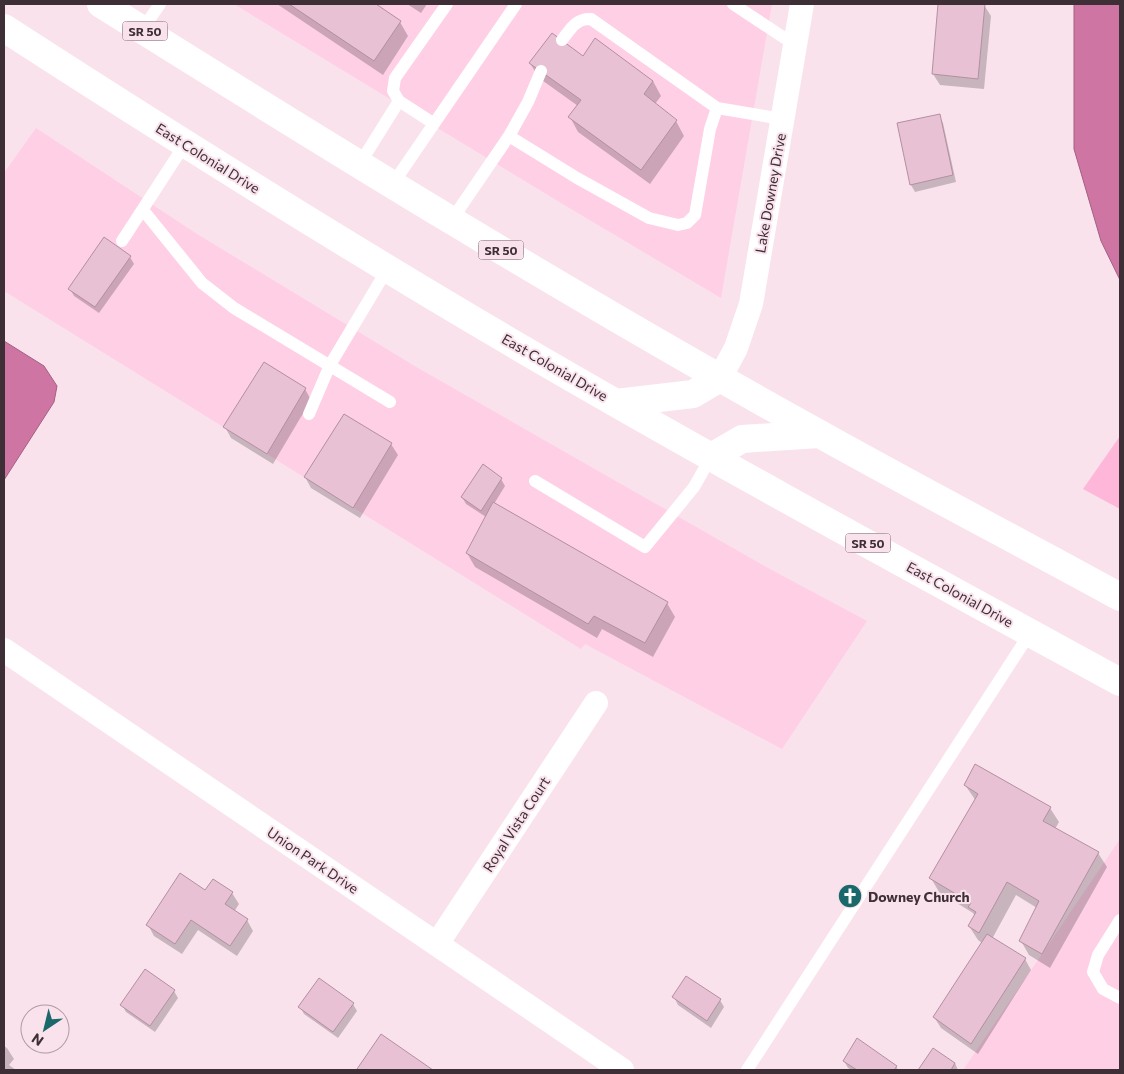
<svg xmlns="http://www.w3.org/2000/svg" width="1124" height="1074" font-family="Commissioner,sans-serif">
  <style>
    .built { fill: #fecfe5 }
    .green { fill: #feb6d9 }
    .water { fill: #ce75a3; stroke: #a36082 }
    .shadow { fill: #0003 }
    .building { fill: #e8c2d4; stroke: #b38fa0 }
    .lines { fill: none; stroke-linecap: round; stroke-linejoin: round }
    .lane { stroke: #fff; stroke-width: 12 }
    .street { stroke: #fff; stroke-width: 24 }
    .highway { stroke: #fff; stroke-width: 28 }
    .labels { text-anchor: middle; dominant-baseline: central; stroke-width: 4; stroke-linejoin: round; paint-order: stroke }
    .shield { fill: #fae2ed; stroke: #76656d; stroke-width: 1 }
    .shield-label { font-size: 12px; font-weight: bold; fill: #3e2f36 }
    .street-label { font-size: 14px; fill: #3e2f36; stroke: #fae2ed }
    .poi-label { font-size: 14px; font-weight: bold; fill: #3e2f36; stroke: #fae2ed; text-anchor: start }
  </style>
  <rect width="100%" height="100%" fill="#fae2ed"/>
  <path class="built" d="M 234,4 L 772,4 L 721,298 L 561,203 Z
    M 36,128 L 197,234 L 418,368 L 768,568 L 867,621 L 782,749 L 585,644 L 581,649 L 4,291 L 4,173 Z
    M 1120,839 L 1120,1070 L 963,1070 L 1042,954 Z"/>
  <path class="green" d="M 1120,436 L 1120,509 L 1083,489 Z"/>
  <path class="water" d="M 1074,4 L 1120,4 L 1120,280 L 1101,241 L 1074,149 Z
    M 4,341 L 44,366 L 57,386 L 54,402 L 4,480 Z"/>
  <path class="shadow" d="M 277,4 L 373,4 L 400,22 L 408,36 L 383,75 Z
    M 407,4 L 427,4 L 421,13 Z
    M 939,4 L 984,5 L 991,16 L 984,89 L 940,85 L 933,74 Z
    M 530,63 L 653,81 L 661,96 L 655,104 L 676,121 L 684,136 L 650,184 L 578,132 L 570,117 L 578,106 L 539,78 Z
    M 939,116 L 943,123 L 956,182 L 915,192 L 911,185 L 898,124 Z
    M 104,239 L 130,257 L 134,264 L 99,313 L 74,296 L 70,289 Z
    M 305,389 L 311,400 L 273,464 L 231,438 L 225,427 Z
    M 344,415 L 391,444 L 398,455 L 360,518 L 311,488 L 305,477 Z
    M 501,479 L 505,486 L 494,504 L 667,603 L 675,617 L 653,657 L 602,629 L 597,638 L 475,567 L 467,553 L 486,517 L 466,504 L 462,497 Z
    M 965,785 L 1050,808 L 1059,822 L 1055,829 L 1098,853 L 1107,867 L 1050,968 L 1029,955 L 1021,941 L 1037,908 L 1016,895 L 992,939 L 1025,959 L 1031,970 L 978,1054 L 941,1028 L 934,1017 L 982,943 L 978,940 L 969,926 L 975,916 L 973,913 L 939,892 L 931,878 L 976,801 Z
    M 213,880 L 232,893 L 239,904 L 234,912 L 247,920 L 253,931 L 237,956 L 198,930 L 182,954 L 154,936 L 148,925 L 206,892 Z
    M 174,991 L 178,998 L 155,1032 L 126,1012 L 122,1005 Z
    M 674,997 L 720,1000 L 724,1007 L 711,1028 L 678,1005 Z
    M 353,1004 L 357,1011 L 338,1038 L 304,1014 L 300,1007 Z
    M 382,1036 L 431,1070 L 360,1070 L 359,1069 Z
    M 4,1046 L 7,1048 L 14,1059 L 9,1065 L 16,1070 L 4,1070 Z
    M 933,1050 L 955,1063 L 958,1070 L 919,1070 Z
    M 844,1061 L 896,1066 L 898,1070 L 852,1070 L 848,1068 Z"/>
  <path class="building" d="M 289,4 L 376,4 L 401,21 L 374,61 Z
    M 938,4 L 985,4 L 978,79 L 932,74 Z
    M 552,33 L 583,56 L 595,38 L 653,81 L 644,94 L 677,120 L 641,170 L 568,117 L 581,100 L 529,63 Z
    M 940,114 L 953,175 L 910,185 L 897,123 Z
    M 104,237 L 131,256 L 95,307 L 68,289 Z
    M 264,362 L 306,388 L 267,454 L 223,427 Z
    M 344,414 L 392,443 L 353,508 L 304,477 Z
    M 483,464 L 502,478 L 481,511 L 461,497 Z
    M 493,502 L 668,602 L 645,643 L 594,616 L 588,624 L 466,553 Z
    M 975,764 L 1051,807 L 1043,821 L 1099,852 L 1042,954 L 1019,941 L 1039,901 L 1007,882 L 979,933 L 968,926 L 976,912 L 968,907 L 971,903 L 929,878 L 978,794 L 964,785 Z
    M 180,873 L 205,890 L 213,879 L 233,892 L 225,904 L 248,919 L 230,946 L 191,920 L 175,944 L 146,925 Z
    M 987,934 L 1026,958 L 971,1044 L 933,1017 Z
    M 145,969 L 175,990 L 150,1026 L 120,1005 Z
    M 686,976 L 721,999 L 707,1021 L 672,997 Z
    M 319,978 L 354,1003 L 333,1032 L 298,1007 Z
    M 381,1034 L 433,1070 L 360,1070 L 357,1069 Z
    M 857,1038 L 897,1066 L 894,1070 L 857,1070 L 843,1061 Z
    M 933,1048 L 955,1063 L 951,1070 L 918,1070 Z"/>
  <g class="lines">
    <path class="lane" d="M 733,4 L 795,45
      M 142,30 L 160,4
      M 562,40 C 570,30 576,18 591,19 L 717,108
      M 399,101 L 433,123
      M 509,136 L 528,102 L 541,71
      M 359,165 L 399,101 L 393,91 L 395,78 L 447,4
      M 392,185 L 516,4
      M 143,210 L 202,283 L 234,308 L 390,402
      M 451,221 L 509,136 L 577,178 L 649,218 L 678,225 L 687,223 L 695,215 L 710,129 L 717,108 L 782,119
      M 122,241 L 185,144
      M 309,414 L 330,365 L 388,268
      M 535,481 L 645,547 L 694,487 L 711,457
      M 1120,920 L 1098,955 L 1093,972 L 1103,989 L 1120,998
      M 747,1070 L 1030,633"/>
    <path class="street" d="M 720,378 L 736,348 L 751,304 L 802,4
      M 4,650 L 622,1070
      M 437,944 L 596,703"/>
    <path class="highway" d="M 101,4 C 337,152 574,298 818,433 C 918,489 1020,542 1120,597
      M 4,28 C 171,136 340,242 512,343 C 712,460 917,571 1120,682
      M 616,403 L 693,394 L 720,378
      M 711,457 L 742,439 L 819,434"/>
  </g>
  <defs>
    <g id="church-disc" transform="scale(1.25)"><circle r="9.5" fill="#1b686b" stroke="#fae2ed"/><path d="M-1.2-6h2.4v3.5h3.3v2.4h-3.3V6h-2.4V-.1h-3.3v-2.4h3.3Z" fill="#fff"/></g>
  </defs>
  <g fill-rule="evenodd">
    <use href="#church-disc" x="850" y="896"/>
  </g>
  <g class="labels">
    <g class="shield">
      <rect x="122.5" y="21.5" width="45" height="19" rx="4"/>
      <rect x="478.5" y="240.5" width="45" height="19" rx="4"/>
      <rect x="845.5" y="533.5" width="45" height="19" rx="4"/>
    </g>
    <g class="shield-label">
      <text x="145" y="31">SR 50</text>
      <text x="501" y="250">SR 50</text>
      <text x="868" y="543">SR 50</text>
    </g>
    <g class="street-label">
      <text transform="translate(208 158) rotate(32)">East Colonial Drive</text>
      <text transform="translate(770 193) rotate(-80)">Lake Downey Drive</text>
      <text transform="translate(555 367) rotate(30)">East Colonial Drive</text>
      <text transform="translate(960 594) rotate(29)">East Colonial Drive</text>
      <text transform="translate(516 824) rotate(-57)">Royal Vista Court</text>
      <text transform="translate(313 860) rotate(34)">Union Park Drive</text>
    </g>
    <g class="poi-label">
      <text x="868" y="896">Downey Church</text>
    </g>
  </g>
  <rect width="1124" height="1074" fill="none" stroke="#3e2f36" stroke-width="10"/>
  <g transform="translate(45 1029) rotate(215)"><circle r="24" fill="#fae2ed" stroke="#af9aa4"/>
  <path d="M0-4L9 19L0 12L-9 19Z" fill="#1b686b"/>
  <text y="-8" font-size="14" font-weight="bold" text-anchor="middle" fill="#3e2f36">N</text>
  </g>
</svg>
